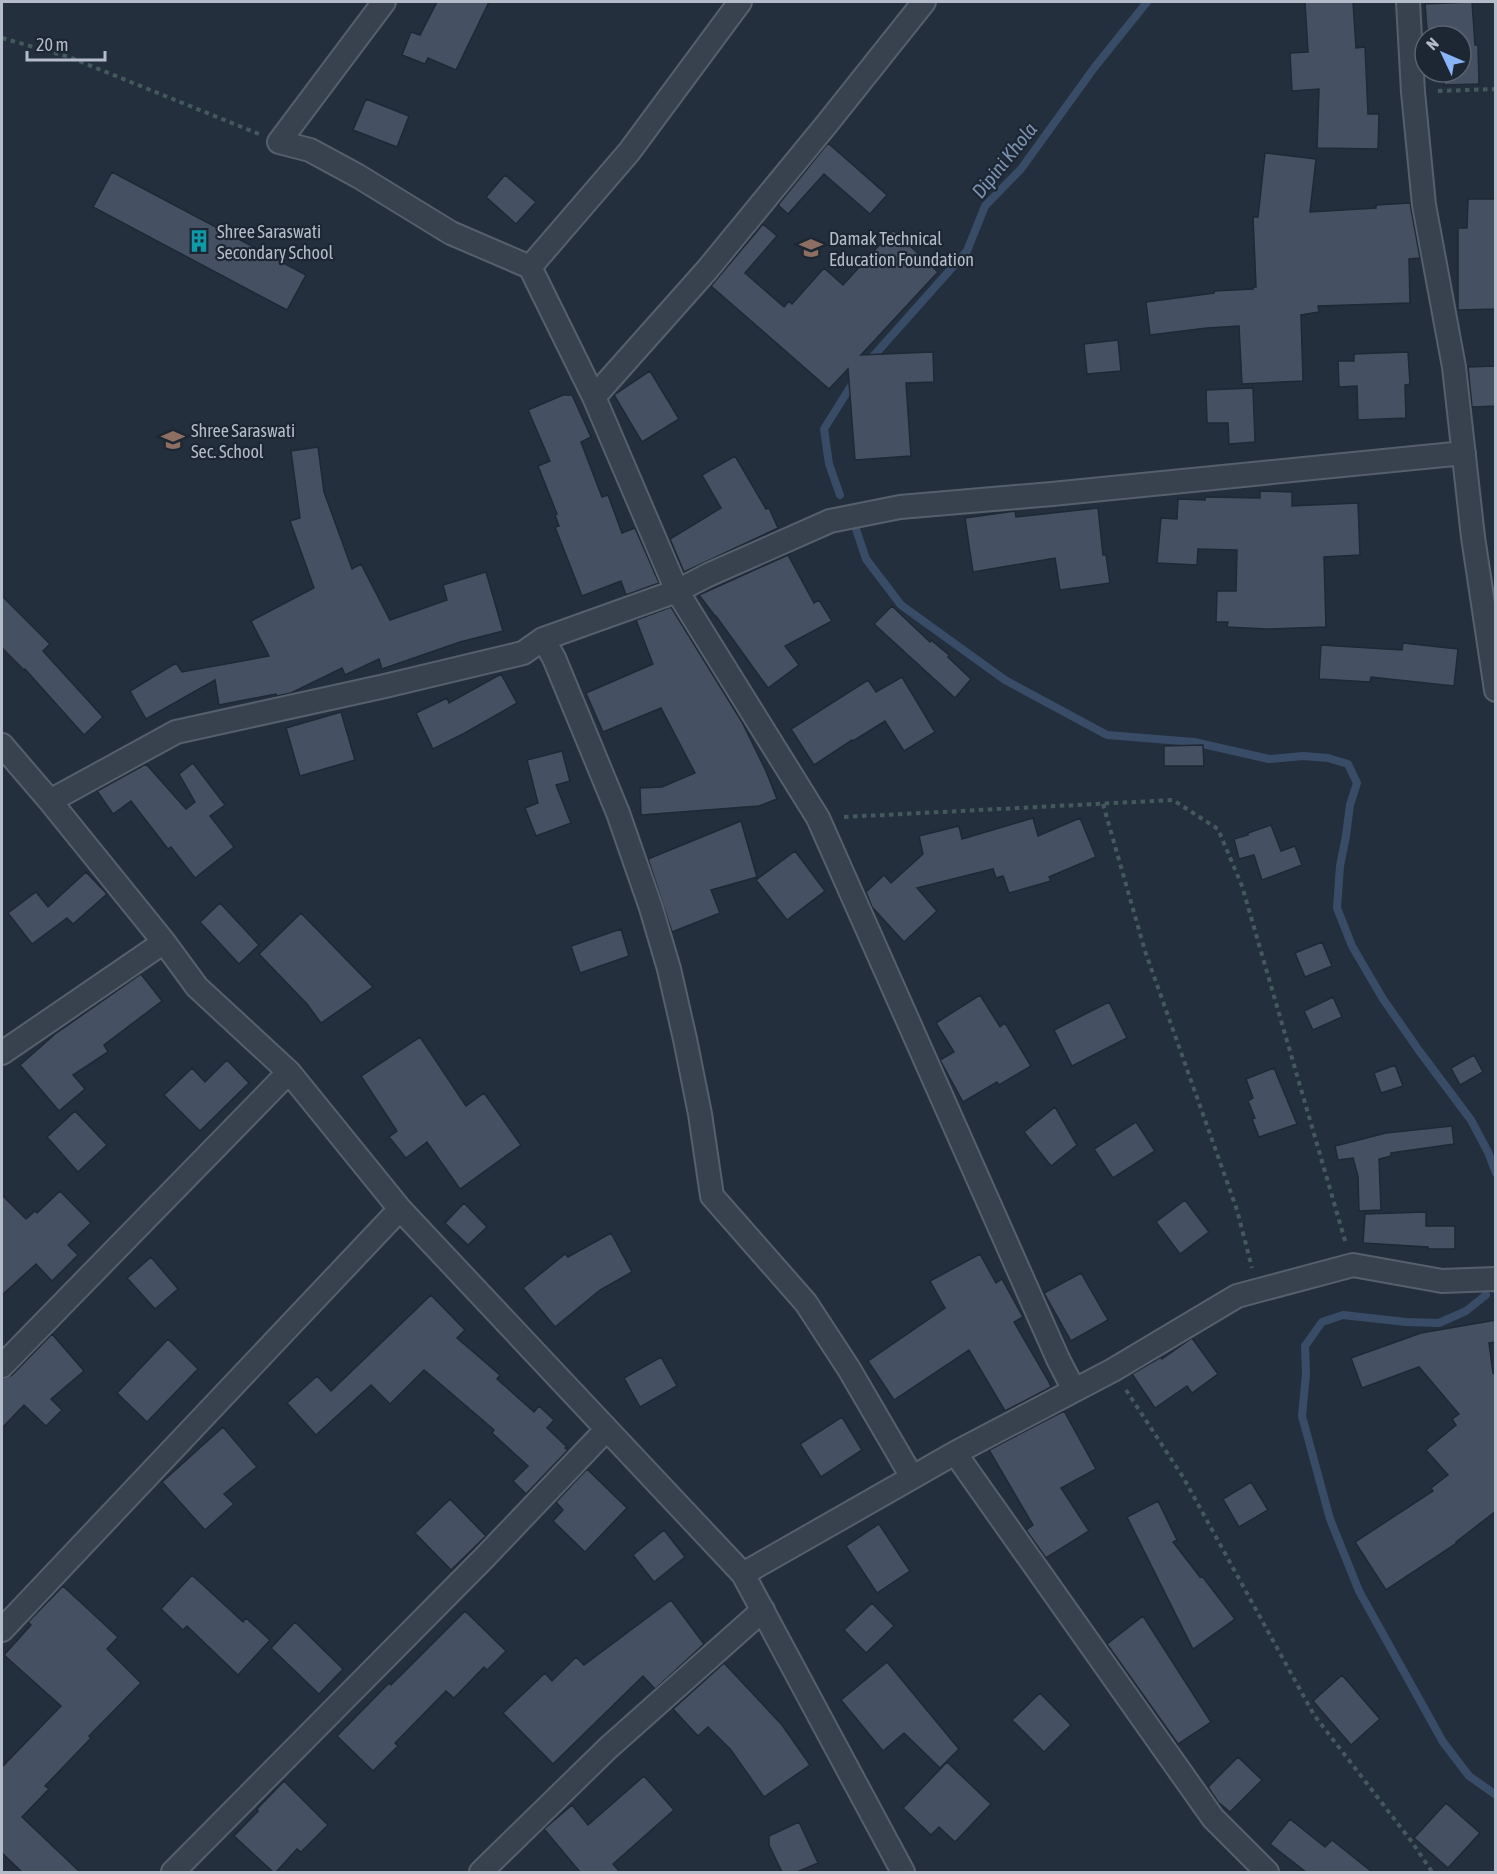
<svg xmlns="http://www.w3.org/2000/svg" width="1497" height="1874" font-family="'Asap Condensed',sans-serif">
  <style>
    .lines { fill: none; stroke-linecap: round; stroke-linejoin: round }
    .stream { stroke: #394c67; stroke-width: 8 }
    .building { fill: #455162; stroke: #1f2835; stroke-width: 1.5 }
    .minor-casing { stroke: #565f6c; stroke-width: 26 }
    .path { stroke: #44595c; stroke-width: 4; stroke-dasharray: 4.5 4.5; stroke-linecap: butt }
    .minor { stroke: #38414e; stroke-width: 22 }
    .labels { text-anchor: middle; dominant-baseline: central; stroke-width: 4.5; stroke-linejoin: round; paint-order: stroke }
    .poi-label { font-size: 18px; fill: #b4bcc9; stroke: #1d2633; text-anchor: start }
    .water-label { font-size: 20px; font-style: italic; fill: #7c92b1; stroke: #1d2633 }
  </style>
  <rect width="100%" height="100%" fill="#242f3e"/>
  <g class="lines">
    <path class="stream" d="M 869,361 L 967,251 L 985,206 L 1021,169 L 1094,68 L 1147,2
      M 840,495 L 829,464 L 824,429 L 854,381
      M 855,526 L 866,559 L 901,605 L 1005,680 L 1107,735 L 1194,742 L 1269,759 L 1303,756 L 1328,758 L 1348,764 L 1357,783 L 1350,805 L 1346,836 L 1340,866 L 1337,908 L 1352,946 L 1383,999 L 1420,1052 L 1471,1120 L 1488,1152 L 1496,1173
      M 1486,1295 L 1466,1311 L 1439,1323 L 1406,1322 L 1343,1315 L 1322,1322 L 1305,1346 L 1306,1374 L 1302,1416 L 1330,1519 L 1359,1591 L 1443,1742 L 1469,1776 L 1496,1795"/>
  </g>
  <path class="building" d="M 437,2 L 489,2 L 456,70 L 428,58 L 425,64 L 402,55 L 411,32 L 420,35 Z
    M 1305,2 L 1353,2 L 1356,48 L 1365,47 L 1368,114 L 1379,114 L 1378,149 L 1317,148 L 1319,89 L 1292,91 L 1290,53 L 1308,52 Z
    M 1472,2 L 1475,45 L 1478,45 L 1479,84 L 1444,85 L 1443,72 L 1461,72 L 1461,36 L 1442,36 L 1442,29 L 1427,30 L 1425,4 Z
    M 366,99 L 409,116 L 397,147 L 353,130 Z
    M 828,143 L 887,195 L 870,214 L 824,174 L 788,214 L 778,205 Z
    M 1265,153 L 1316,159 L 1310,212 L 1376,208 L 1376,205 L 1410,203 L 1420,258 L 1409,259 L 1410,303 L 1318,306 L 1319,312 L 1301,315 L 1303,381 L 1242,384 L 1239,326 L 1207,328 L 1150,335 L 1146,302 L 1214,293 L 1214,291 L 1253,289 L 1253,287 L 1256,287 L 1253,217 L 1258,217 Z
    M 112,172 L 306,275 L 287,310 L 93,207 Z
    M 505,175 L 536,202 L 516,224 L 486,197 Z
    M 1468,199 L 1496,199 L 1496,309 L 1458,310 L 1458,228 L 1467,228 Z
    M 763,224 L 777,236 L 745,273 L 784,307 L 789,301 L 792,304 L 824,268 L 843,285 L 893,230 L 938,272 L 861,355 L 933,352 L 934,382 L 906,383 L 911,456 L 855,460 L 848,369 L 829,389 L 711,286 Z
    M 1118,340 L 1121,371 L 1087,374 L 1084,344 Z
    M 1408,352 L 1410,384 L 1405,385 L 1406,418 L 1358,420 L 1357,386 L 1339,387 L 1338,361 L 1354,361 L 1354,354 Z
    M 1496,366 L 1496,406 L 1472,407 L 1468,367 Z
    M 650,371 L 679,419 L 642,442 L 614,395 Z
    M 1253,388 L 1255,442 L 1229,444 L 1228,423 L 1207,423 L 1206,390 Z
    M 563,395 L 572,395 L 591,437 L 581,442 L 602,497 L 608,495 L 622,533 L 635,528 L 659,583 L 626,595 L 621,581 L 582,596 L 555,527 L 559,526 L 555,515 L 557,514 L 538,466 L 550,461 L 528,410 Z
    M 318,447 L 324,492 L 352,569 L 361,564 L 390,620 L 447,600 L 443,585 L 486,572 L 503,631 L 460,642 L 382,669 L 379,659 L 345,675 L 342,668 L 291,693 L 277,696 L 276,694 L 219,705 L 215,680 L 146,719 L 130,691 L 176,663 L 182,672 L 269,656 L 251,621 L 314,588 L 290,521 L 300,518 L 291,451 Z
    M 735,456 L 766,509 L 769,508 L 778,528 L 684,572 L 670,539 L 721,508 L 702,475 Z
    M 1260,491 L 1292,492 L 1292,506 L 1358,503 L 1360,555 L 1324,557 L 1326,627 L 1268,629 L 1227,627 L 1228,622 L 1216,622 L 1217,591 L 1236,591 L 1237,550 L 1198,549 L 1197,565 L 1157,563 L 1161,518 L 1177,519 L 1178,499 L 1205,500 L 1205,497 L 1260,498 Z
    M 1098,508 L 1103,555 L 1106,555 L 1110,583 L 1060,590 L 1055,558 L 973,572 L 965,518 L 1015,511 L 1016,517 Z
    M 788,555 L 814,603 L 819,600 L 832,621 L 785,646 L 799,665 L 768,688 L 716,616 L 715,616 L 699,595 Z
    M 2,596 L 50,644 L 43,651 L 103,717 L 84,735 L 25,669 L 24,670 L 2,648 Z
    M 892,606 L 930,642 L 931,640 L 949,655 L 948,657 L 971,679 L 955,698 L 874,624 Z
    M 671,607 L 742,722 L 766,771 L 777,799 L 759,806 L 641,815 L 640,788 L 662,787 L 695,773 L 661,708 L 603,732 L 586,693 L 653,664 L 636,620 Z
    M 1403,643 L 1458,649 L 1454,686 L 1371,677 L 1370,682 L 1319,679 L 1321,645 L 1402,650 Z
    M 501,674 L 517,703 L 463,734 L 433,749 L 416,713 L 447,698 L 449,703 Z
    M 902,677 L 935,732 L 904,751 L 885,721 L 853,741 L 852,740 L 814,765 L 791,729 L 868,680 L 876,692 Z
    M 341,712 L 355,760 L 300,776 L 286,728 Z
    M 1203,745 L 1204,766 L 1164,766 L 1164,746 Z
    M 562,751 L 570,781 L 556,785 L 571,823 L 536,836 L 525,808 L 538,803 L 527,760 Z
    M 193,763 L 225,805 L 210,816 L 234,847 L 195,878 L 171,847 L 168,849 L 131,801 L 113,814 L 97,791 L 146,764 L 186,809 L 195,802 L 179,774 Z
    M 1033,818 L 1038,836 L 1080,818 L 1096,857 L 1049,877 L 1051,881 L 1009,893 L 1003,876 L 996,878 L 993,869 L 917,888 L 937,911 L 904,942 L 872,907 L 866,892 L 884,875 L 891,883 L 923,854 L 919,836 L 959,826 L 962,839 Z
    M 741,821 L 757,877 L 711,890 L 720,913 L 672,932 L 648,859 Z
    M 1271,825 L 1281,851 L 1295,846 L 1302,865 L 1262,880 L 1254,855 L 1239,859 L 1234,839 L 1248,835 L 1248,833 Z
    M 795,851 L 825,891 L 787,920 L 756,880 Z
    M 86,872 L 107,894 L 73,924 L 67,918 L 32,944 L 8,913 L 36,892 L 48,907 Z
    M 220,903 L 259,945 L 239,964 L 200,922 Z
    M 301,913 L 373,987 L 321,1023 L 307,1004 L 259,954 Z
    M 621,929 L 629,956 L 580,973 L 571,946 Z
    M 1322,942 L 1332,966 L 1305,977 L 1295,953 Z
    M 141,974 L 162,1001 L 104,1045 L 108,1052 L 73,1075 L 85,1089 L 59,1111 L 20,1065 L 55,1034 Z
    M 980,995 L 1000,1027 L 1005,1023 L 1031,1066 L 999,1085 L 997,1082 L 963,1102 L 940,1060 L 954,1052 L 936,1023 Z
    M 1333,997 L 1342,1017 L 1313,1030 L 1304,1011 Z
    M 1109,1002 L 1127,1038 L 1072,1066 L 1054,1030 Z
    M 420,1037 L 466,1106 L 484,1093 L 521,1145 L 460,1189 L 427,1142 L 406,1158 L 389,1137 L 397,1131 L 361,1076 Z
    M 1474,1055 L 1483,1072 L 1460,1085 L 1451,1068 Z
    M 227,1060 L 249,1083 L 200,1131 L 164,1095 L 192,1068 L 205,1082 Z
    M 1395,1065 L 1403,1086 L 1381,1093 L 1374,1073 Z
    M 1274,1068 L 1297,1124 L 1259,1137 L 1252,1119 L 1255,1118 L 1248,1101 L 1253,1098 L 1246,1079 Z
    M 1055,1107 L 1077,1145 L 1051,1166 L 1024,1132 Z
    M 75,1111 L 107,1145 L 78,1172 L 47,1137 Z
    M 1136,1122 L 1155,1151 L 1113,1178 L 1094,1149 Z
    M 1452,1126 L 1454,1144 L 1391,1153 L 1391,1156 L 1379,1159 L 1381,1210 L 1359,1211 L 1358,1176 L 1353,1158 L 1338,1160 L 1335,1146 L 1386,1133 Z
    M 60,1191 L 91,1223 L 68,1245 L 78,1255 L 52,1281 L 36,1264 L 2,1295 L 2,1195 L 26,1219 L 35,1211 L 37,1213 Z
    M 1185,1200 L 1209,1232 L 1180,1254 L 1156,1222 Z
    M 464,1203 L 487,1227 L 468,1245 L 445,1223 Z
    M 1426,1212 L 1426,1226 L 1455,1226 L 1455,1249 L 1428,1249 L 1428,1247 L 1363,1243 L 1365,1214 Z
    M 611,1233 L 632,1272 L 600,1290 L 555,1327 L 523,1288 L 565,1254 L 568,1257 Z
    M 980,1254 L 996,1283 L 1002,1279 L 1023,1317 L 1014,1322 L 1049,1382 L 1051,1387 L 1005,1411 L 969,1350 L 894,1400 L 868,1361 L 945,1308 L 930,1281 Z
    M 151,1257 L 178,1289 L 155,1309 L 127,1278 Z
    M 1081,1273 L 1108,1320 L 1071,1341 L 1044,1293 Z
    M 431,1295 L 465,1330 L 457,1338 L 500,1375 L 497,1379 L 534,1412 L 539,1406 L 554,1420 L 547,1428 L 567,1447 L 565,1448 L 568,1450 L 526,1494 L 513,1481 L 528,1466 L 492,1433 L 494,1430 L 424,1370 L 390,1404 L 371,1385 L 316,1435 L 287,1403 L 317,1376 L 331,1391 Z
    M 1496,1320 L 1496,1342 L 1489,1343 L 1493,1373 L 1496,1375 L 1496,1511 L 1456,1542 L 1457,1543 L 1386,1590 L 1355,1542 L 1433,1491 L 1431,1488 L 1448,1475 L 1426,1450 L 1456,1425 L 1452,1419 L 1459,1414 L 1419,1367 L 1362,1388 L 1351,1358 L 1421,1333 Z
    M 52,1334 L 84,1371 L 51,1399 L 62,1410 L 46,1426 L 24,1405 L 2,1428 L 2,1379 L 12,1375 Z
    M 1192,1338 L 1218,1374 L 1192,1393 L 1187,1386 L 1155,1408 L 1132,1374 L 1161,1357 L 1162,1359 Z
    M 168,1339 L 198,1369 L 147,1422 L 117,1393 Z
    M 661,1357 L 677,1386 L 640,1407 L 624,1378 Z
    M 1064,1411 L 1096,1469 L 1061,1488 L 1089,1531 L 1046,1558 L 1026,1530 L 1033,1525 L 989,1450 Z
    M 842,1417 L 862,1450 L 821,1477 L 800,1444 Z
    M 223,1427 L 257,1467 L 224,1494 L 234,1504 L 205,1530 L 162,1482 Z
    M 587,1469 L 627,1508 L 585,1552 L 553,1521 L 563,1510 L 556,1502 Z
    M 1251,1482 L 1268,1510 L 1239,1527 L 1223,1499 Z
    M 450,1499 L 486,1536 L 451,1570 L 415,1533 Z
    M 1158,1501 L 1177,1540 L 1173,1542 L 1200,1577 L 1202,1576 L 1235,1619 L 1193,1649 L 1127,1517 Z
    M 879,1524 L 910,1571 L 877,1593 L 846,1546 Z
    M 664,1530 L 685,1557 L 654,1582 L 633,1555 Z
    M 192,1575 L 243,1622 L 246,1618 L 270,1640 L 238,1675 L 187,1626 L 183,1630 L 161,1609 Z
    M 63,1586 L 118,1637 L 107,1649 L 141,1683 L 89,1736 L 91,1738 L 45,1786 L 49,1789 L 22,1817 L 80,1872 L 22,1872 L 2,1853 L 2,1767 L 61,1706 L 4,1655 L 31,1625 L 28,1622 Z
    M 671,1600 L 704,1644 L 655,1689 L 643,1676 L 553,1764 L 503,1713 L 545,1673 L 552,1681 L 576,1657 L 584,1665 Z
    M 872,1603 L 894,1626 L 866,1653 L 844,1630 Z
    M 465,1611 L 506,1651 L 487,1670 L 484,1667 L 454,1698 L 446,1691 L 395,1743 L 398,1746 L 373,1771 L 337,1736 L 389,1683 L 391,1685 Z
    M 1143,1616 L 1211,1722 L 1178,1744 L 1107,1644 Z
    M 295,1622 L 343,1669 L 319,1694 L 271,1648 Z
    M 887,1662 L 959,1749 L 940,1768 L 904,1733 L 883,1751 L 841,1700 Z
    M 724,1663 L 782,1725 L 810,1765 L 764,1797 L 731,1750 L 708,1727 L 698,1736 L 673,1709 Z
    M 1342,1675 L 1380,1719 L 1351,1745 L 1313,1701 Z
    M 1040,1693 L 1071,1725 L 1044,1752 L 1012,1720 Z
    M 1238,1757 L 1262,1780 L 1230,1812 L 1218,1802 L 1208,1787 Z
    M 947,1762 L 991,1804 L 955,1842 L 939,1827 L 931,1835 L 903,1808 Z
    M 644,1776 L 674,1810 L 613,1864 L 620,1872 L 580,1872 L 544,1829 L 572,1805 L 588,1825 Z
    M 284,1781 L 328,1825 L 301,1852 L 297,1849 L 276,1872 L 273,1872 L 234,1836 L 258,1811 L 257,1809 Z
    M 1446,1803 L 1480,1833 L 1448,1868 L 1414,1838 Z
    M 1290,1819 L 1325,1847 L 1332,1840 L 1372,1872 L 1306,1872 L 1270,1844 Z
    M 799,1822 L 818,1863 L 797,1872 L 782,1872 L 769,1845 L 769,1836 Z"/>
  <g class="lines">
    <g class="minor-casing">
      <path id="minor" d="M 384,2 L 279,142 L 310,150 L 358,176 L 451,233 L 530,267 L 594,397
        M 924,2 L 826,125 L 707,270 L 594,397 L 677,591 L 818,818 L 1058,1359 L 1074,1390
        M 1408,2 L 1413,92 L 1424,205 L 1454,367 L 1473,537 L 1496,690
        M 530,267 L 629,152 L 740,2
        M 543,639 L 554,658 L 618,813 L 651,908 L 669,969 L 685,1039 L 700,1114 L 712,1196 L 806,1303 L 849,1369 L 912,1477
        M 2,745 L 50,801 L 164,942 L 197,987 L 289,1072 L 400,1209 L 743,1574 L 903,1872
        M 50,801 L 176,732 L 385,686 L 523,653 L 543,639 L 677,591 L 708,575 L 830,521 L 900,507 L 1052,494 L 1464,453
        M 2,1053 L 164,942
        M 2,1366 L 289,1072
        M 955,1453 L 1213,1818 L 1267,1872
        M 743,1574 L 955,1453 L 1113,1370 L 1237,1296 L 1353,1265 L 1442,1281 L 1496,1279
        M 2,1630 L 400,1209
        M 173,1872 L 484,1558 L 606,1430
        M 481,1872 L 608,1748 L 763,1610"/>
    </g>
    <path class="path" d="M 2,38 L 69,57 L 259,134
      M 1438,91 L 1496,89
      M 1103,804 L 1145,951 L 1237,1210 L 1252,1268
      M 844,817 L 1173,800 L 1218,829 L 1242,886 L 1346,1244
      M 1126,1390 L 1183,1477 L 1314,1715 L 1412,1842 L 1432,1872"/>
    <use href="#minor" class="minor"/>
  </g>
  <defs>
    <g id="building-bare" transform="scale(1.8)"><path d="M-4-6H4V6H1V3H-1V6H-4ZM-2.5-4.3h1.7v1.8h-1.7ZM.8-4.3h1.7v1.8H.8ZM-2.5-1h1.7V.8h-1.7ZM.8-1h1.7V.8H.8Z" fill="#0f9aa8" stroke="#1d2633" stroke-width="2.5" paint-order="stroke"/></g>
    <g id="school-bare" transform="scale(1.8)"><path d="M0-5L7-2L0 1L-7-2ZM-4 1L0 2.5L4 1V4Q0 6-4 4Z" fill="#8d6e63" stroke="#1d2633" stroke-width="2.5" paint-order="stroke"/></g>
  </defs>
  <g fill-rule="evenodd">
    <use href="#building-bare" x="199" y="241"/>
    <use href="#school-bare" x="811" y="248"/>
    <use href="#school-bare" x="173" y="440"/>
  </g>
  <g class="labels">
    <g class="poi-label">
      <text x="217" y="231">Shree Saraswati<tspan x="217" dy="21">Secondary School</tspan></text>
      <text x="829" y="238">Damak Technical<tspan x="829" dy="21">Education Foundation</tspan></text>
      <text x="191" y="430">Shree Saraswati<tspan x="191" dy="21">Sec. School</tspan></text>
    </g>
    <g class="water-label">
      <text transform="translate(1004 160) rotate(-51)">Dipini Khola</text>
    </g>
  </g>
  <rect width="1497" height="1874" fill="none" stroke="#b4bcc9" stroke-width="6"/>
  <g transform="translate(1443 54) rotate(314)"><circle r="28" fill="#1d2633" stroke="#59626f" stroke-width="1.5"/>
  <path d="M0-4.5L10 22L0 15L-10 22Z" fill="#8ab4f8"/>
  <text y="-9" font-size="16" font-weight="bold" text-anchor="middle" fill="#b4bcc9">N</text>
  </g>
  <path d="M27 51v9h78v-9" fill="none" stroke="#b4bcc9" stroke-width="3"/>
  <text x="36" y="51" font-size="18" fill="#b4bcc9" stroke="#1d2633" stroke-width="4.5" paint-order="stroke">20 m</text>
</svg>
